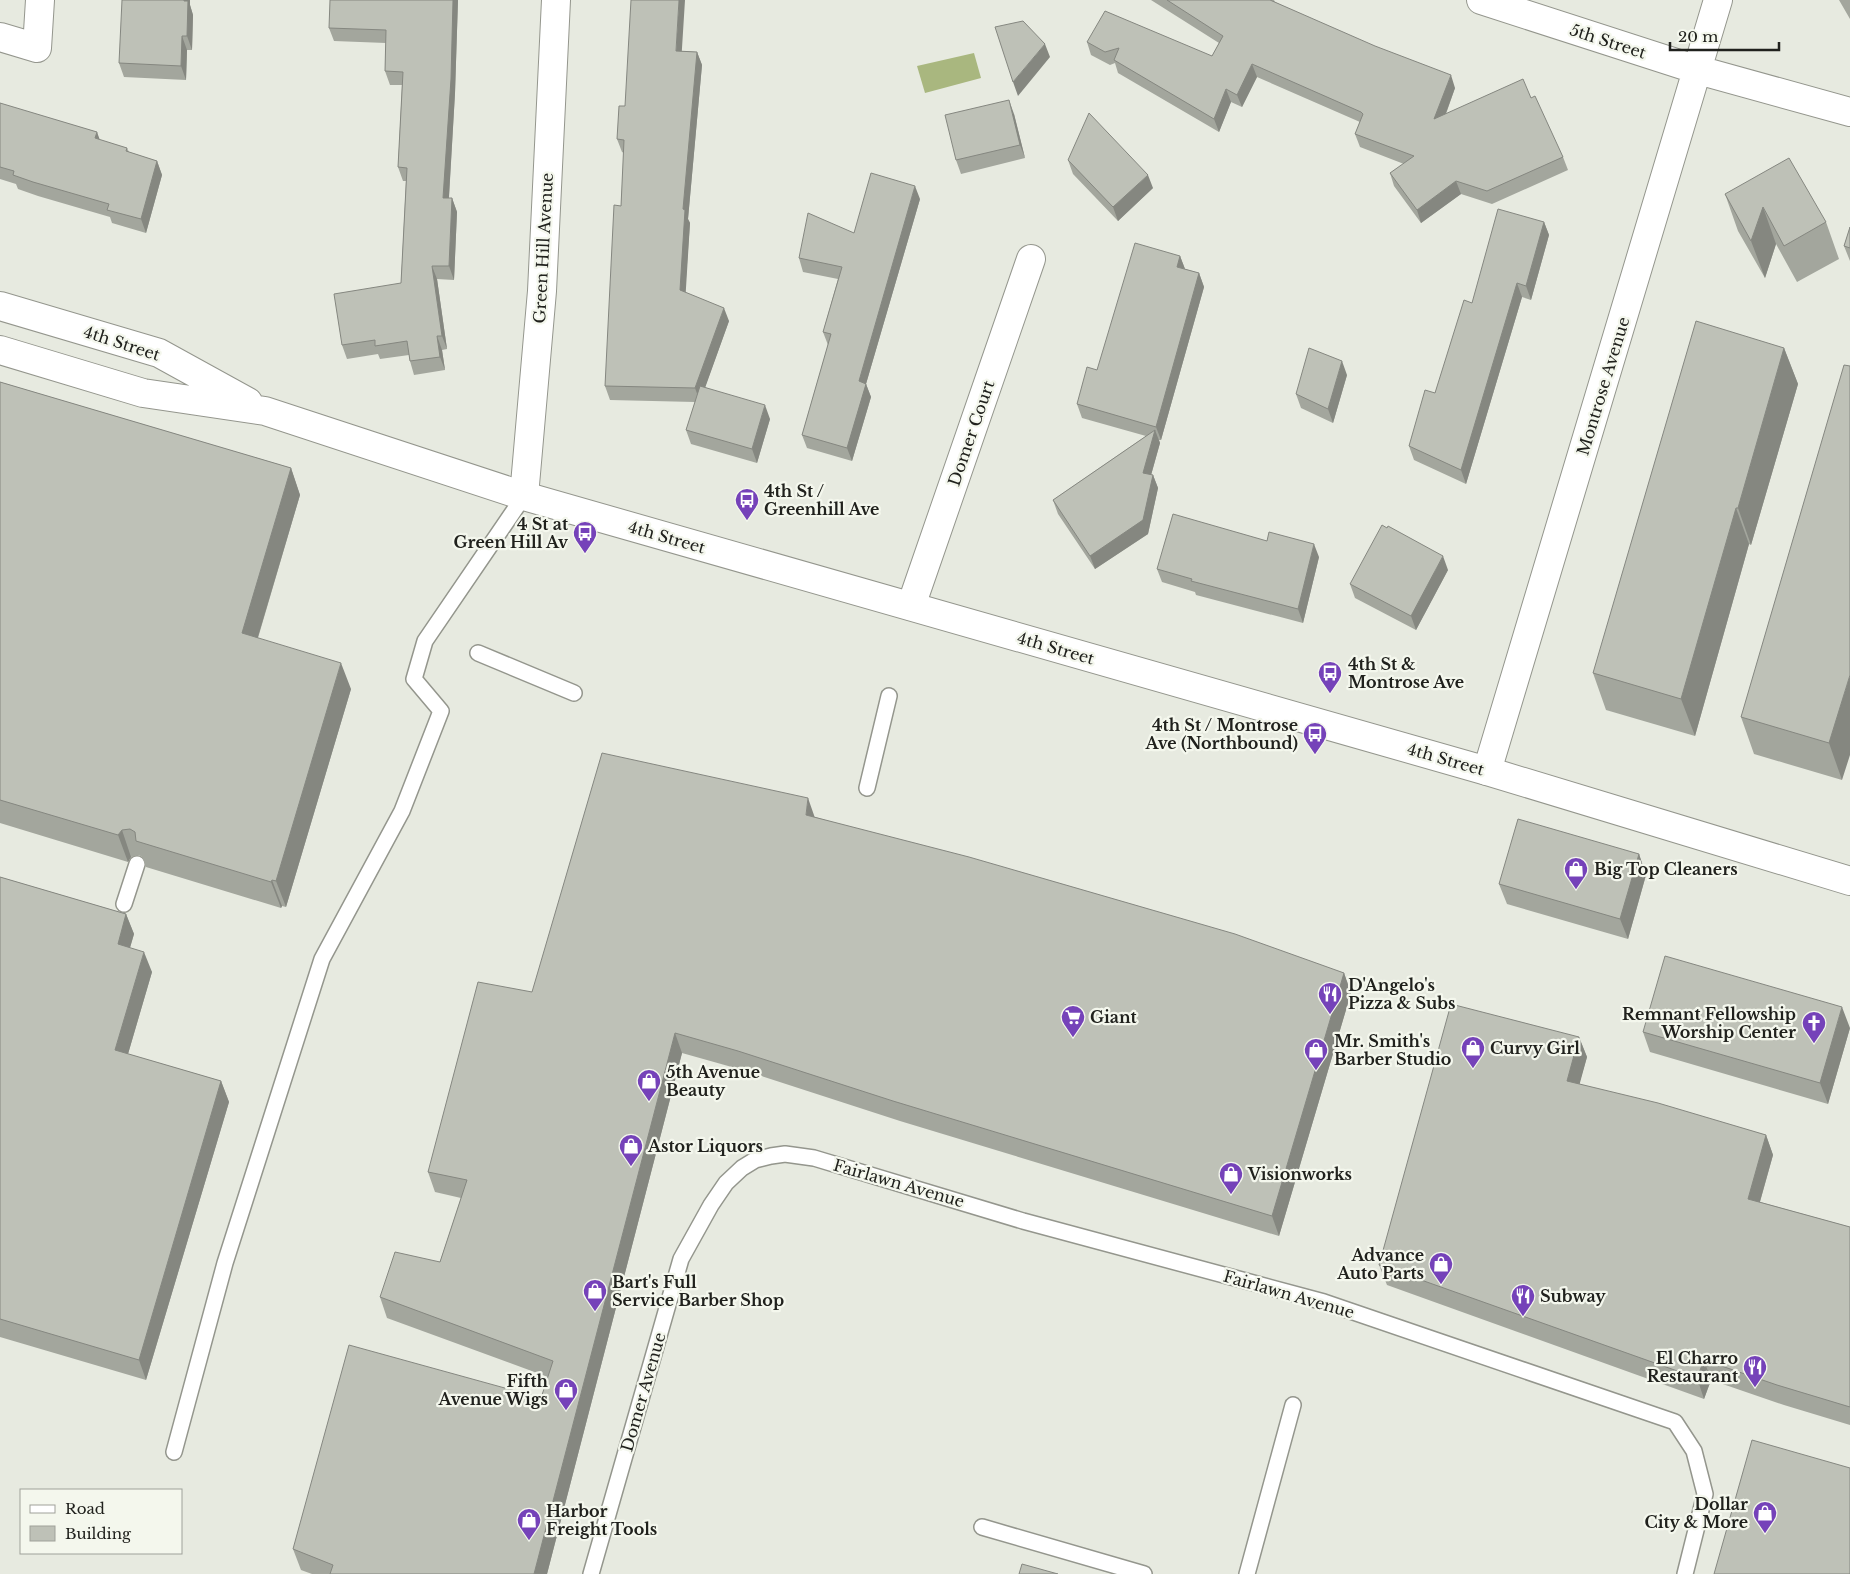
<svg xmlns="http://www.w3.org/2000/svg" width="1850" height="1574" font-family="'Libre Baskerville',serif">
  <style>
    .water { fill: #a9b77f }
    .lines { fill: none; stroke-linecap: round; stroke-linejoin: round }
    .lane-casing { stroke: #94968d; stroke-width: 18 }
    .street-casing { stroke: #94968d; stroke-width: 30 }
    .secondary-casing { stroke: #94968d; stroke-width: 30 }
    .lane { stroke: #fff; stroke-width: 15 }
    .street { stroke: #fff; stroke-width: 28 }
    .secondary { stroke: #fff; stroke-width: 28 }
    .wall { fill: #a3a69d }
    .shaded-wall { fill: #858780 }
    .building { fill: #bec1b7; stroke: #858780 }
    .labels { text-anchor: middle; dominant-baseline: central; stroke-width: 4.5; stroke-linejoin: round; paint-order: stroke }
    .street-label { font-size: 16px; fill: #20211d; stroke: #f4f7ed }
    .poi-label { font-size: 16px; font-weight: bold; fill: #20211d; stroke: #f4f7ed; text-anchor: start }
  </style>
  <rect width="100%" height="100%" fill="#e7eae0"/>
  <path class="water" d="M 974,53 L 981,78 L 925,93 L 917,66 Z"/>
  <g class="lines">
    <g class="lane-casing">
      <path id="lane" d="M 478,653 L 574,693
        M 867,788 L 889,696
        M 124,904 L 137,864
        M 174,1452 L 225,1263 L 322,959 L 402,811 L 441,711 L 414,679 L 425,641 L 524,496
        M 982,1527 L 1144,1574
        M 591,1574 L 681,1259 L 711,1205 L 726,1183 L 742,1168 L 755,1160 L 771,1156 L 785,1154 L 814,1158 L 1023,1221 L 1324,1302 L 1675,1422 L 1694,1451 L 1705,1494 L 1685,1574
        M 1247,1574 L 1293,1405"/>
    </g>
    <g class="street-casing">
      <path id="street" d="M 1481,0 L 1698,70 L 1850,112
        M 0,37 L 37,48 L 40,0
        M 524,496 L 542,291 L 556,0
        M 911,606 L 1031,259
        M 1487,771 L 1718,0"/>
    </g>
    <g class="secondary-casing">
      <path id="secondary" d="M 0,306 L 159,353 L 248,402
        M 0,350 L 143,393 L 265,411 L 524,496 L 1487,771 L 1850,881"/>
    </g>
    <use href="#lane" class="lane"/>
    <use href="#street" class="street"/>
    <use href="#secondary" class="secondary"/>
  </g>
  <path class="wall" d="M 458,0 L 455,93 L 449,198 L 452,198 L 457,212 L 454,280 L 437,279 L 447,349 L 442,350 L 445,370 L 414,375 L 410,361 L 409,355 L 380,359 L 378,354 L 347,359 L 342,345 L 401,283 L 406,181 L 403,181 L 398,167 L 402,85 L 390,85 L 385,71 L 386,43 L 334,41 L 329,28 Z
    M 1151,0 L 1274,0 L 1275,2 L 1455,88 L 1446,114 L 1531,98 L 1563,157 L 1568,170 L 1492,204 L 1461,194 L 1421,223 L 1394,186 L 1390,173 L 1404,164 L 1360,147 L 1355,134 L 1360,122 L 1257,77 L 1242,107 L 1231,102 L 1219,132 L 1118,73 L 1115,63 L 1110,65 L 1091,55 L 1087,42 L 1212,56 L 1219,43 Z
    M 1839,0 L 1850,0 L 1850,19 Z
    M 190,5 L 193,15 L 192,50 L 187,50 L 186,80 L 124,77 L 119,63 Z
    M 682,51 L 697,52 L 702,65 L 688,219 L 690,223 L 685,292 L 729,321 L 705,387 L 770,419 L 757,463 L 691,444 L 686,430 L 695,402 L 610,400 L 605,386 L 621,206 L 624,153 L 622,152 L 617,139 L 625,106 Z
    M 0,104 L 97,132 L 99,140 L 127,148 L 129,152 L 157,161 L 162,175 L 146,233 L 112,223 L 110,217 L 38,196 L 18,189 L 16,184 L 0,179 Z
    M 1014,114 L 1025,158 L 961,174 L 956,160 Z
    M 1068,160 L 1153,188 L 1118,221 L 1073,174 Z
    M 1725,194 L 1826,222 L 1839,259 L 1797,282 L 1776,244 L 1765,278 L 1738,231 Z
    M 920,199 L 866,384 L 871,397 L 852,461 L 807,448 L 802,435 L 828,345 L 823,332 L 838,279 L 803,272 L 799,258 L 854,233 Z
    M 1544,222 L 1549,235 L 1531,300 L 1522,297 L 1466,484 L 1414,460 L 1409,446 L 1435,393 L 1472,303 Z
    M 1850,227 L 1850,261 L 1844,246 Z
    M 1180,256 L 1185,269 L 1199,273 L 1204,287 L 1161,440 L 1159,440 L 1160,443 L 1151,475 L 1153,475 L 1158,488 L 1148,534 L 1095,569 L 1058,514 L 1053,500 L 1146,436 L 1082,418 L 1077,404 L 1097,370 Z
    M 1784,348 L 1798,384 L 1751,545 L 1749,544 L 1695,736 L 1606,710 L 1593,673 Z
    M 1850,366 L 1842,780 L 1754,754 L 1741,717 Z
    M 1347,375 L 1333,423 L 1301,408 L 1296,394 Z
    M 0,382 L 291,468 L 300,495 L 258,638 L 351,689 L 286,907 L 282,906 L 281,908 L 146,867 L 142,857 L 139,855 L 131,857 L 128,862 L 0,823 Z
    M 1319,557 L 1303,623 L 1196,595 L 1195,592 L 1162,582 L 1157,569 Z
    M 1448,570 L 1416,630 L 1355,598 L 1350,584 Z
    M 815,817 L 1344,973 L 1351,993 L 1279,1236 L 900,1121 L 746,1071 L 682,1053 L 547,1574 L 312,1574 L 301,1570 L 293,1549 L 541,1398 L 548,1377 L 387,1318 L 380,1297 L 440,1262 L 461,1198 L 435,1192 L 428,1172 L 532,992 Z
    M 1639,854 L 1646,875 L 1628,939 L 1507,904 L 1499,884 Z
    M 0,877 L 126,914 L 134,934 L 130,948 L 152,972 L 128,1054 L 221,1081 L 229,1102 L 146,1380 L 0,1337 Z
    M 1850,1028 L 1828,1104 L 1650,1052 L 1643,1032 Z
    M 1579,1037 L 1587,1057 L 1579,1084 L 1766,1135 L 1773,1155 L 1760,1202 L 1850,1227 L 1850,1425 L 1784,1405 L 1711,1380 L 1704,1399 L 1387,1285 L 1379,1265 Z"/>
  <path class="shaded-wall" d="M 184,0 L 190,0 L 190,5 L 193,15 L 192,50 L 187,36 Z
    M 453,0 L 458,0 L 455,93 L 448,212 L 443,198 Z
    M 679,0 L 685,0 L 681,64 L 676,51 Z
    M 182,36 L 187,50 L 186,80 L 181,66 Z
    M 1045,44 L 1050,57 L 1018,96 L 1013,82 Z
    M 697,52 L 702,65 L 688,219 L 690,223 L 685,304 L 680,290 L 683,209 Z
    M 1252,64 L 1257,77 L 1242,107 L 1237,95 Z
    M 1451,75 L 1455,88 L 1439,132 L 1434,119 Z
    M 1226,89 L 1231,102 L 1219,132 L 1214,119 Z
    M 1009,100 L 1014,114 L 1025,158 L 1020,145 Z
    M 97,132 L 102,146 L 95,138 Z
    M 157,161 L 162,175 L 146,233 L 141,219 Z
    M 1148,175 L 1153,188 L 1118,221 L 1113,207 Z
    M 1456,181 L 1461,194 L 1421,223 L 1417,210 Z
    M 915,186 L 920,199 L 866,384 L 871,397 L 852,461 L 847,448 L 859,381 Z
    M 452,198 L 457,212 L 454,280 L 449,266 Z
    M 1763,207 L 1776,244 L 1765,278 L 1751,241 Z
    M 1544,222 L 1549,235 L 1531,300 L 1526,286 Z
    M 1180,256 L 1185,269 L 1177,267 Z
    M 432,266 L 437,279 L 447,349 L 442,336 Z
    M 1199,273 L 1204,287 L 1161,440 L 1156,427 Z
    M 1517,283 L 1522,297 L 1466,484 L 1461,470 Z
    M 724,308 L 729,321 L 700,402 L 695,388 Z
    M 437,336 L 442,350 L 445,370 L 440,357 Z
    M 1784,348 L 1798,384 L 1751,545 L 1738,508 Z
    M 1342,361 L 1347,375 L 1333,423 L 1328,409 Z
    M 765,405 L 770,419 L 757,463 L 752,449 Z
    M 1155,430 L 1160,443 L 1148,486 L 1143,473 Z
    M 291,468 L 300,495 L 251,660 L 242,633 Z
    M 1153,475 L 1158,488 L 1148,534 L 1095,569 L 1090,556 Z
    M 1736,508 L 1749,544 L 1695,736 L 1681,699 Z
    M 1314,544 L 1319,557 L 1303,623 L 1298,609 Z
    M 1443,556 L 1448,570 L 1416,630 L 1411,616 Z
    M 341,663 L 351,689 L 286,907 L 276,881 Z
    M 1850,675 L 1850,755 L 1842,780 L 1829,743 Z
    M 808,798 L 815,818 L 806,815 Z
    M 122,830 L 131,857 L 128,862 L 118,835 Z
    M 1639,854 L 1646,875 L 1628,939 L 1620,919 Z
    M 272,880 L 282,906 L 281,908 L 271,882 Z
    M 126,914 L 134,934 L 125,964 L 118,944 Z
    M 144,952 L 152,972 L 123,1071 L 115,1050 Z
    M 1344,973 L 1351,993 L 1279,1236 L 1272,1216 Z
    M 1842,1007 L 1850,1028 L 1828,1104 L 1820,1083 Z
    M 675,1033 L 682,1053 L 547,1574 L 534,1574 Z
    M 1579,1037 L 1587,1057 L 1575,1101 L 1567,1081 Z
    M 221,1081 L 229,1102 L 146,1380 L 139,1360 Z
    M 1766,1135 L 1773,1155 L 1755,1219 L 1748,1199 Z
    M 1704,1360 L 1711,1380 L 1704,1399 L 1697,1378 Z"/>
  <path class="building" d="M 122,0 L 184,0 L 184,1 L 188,1 L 187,36 L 182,36 L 181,66 L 119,63 Z
    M 330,0 L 453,0 L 451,79 L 443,198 L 452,198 L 449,266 L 432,266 L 442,336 L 437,336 L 440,357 L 410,361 L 407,341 L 375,346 L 375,340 L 342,345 L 334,294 L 401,283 L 407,168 L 398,167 L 403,72 L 385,71 L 386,30 L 329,28 Z
    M 631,0 L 679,0 L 676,51 L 697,52 L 683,209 L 685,210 L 680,290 L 724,308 L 695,388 L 605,386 L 614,205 L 621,206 L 624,140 L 617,139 L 619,106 L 625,106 Z
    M 1167,0 L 1270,0 L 1375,46 L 1451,75 L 1434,119 L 1523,79 L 1531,98 L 1535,96 L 1563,157 L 1487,191 L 1456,181 L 1417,210 L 1390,173 L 1414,156 L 1355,134 L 1363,114 L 1361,112 L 1252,64 L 1237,95 L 1226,89 L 1214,119 L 1114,60 L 1119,48 L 1105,52 L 1087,42 L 1105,11 L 1212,56 L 1223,36 Z
    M 1023,21 L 1045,44 L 1013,82 L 995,27 Z
    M 1009,100 L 1020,145 L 956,160 L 945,115 Z
    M 0,103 L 97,132 L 95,138 L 127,148 L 126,151 L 157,161 L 141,219 L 107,210 L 109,204 L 33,182 L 13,175 L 14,171 L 0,167 Z
    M 1089,113 L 1148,175 L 1113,207 L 1068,160 Z
    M 1789,158 L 1826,222 L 1784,246 L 1763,207 L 1751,241 L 1725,194 Z
    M 871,173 L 915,186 L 859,381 L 866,384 L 847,448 L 802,435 L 831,334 L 823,332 L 842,267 L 799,258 L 808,213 L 854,233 Z
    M 1498,209 L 1544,222 L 1526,286 L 1517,283 L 1461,470 L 1409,446 L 1425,390 L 1435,393 L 1464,300 L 1472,303 Z
    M 1850,227 L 1850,248 L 1844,246 Z
    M 1135,243 L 1180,256 L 1177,267 L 1199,273 L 1156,427 L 1077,404 L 1087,367 L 1097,370 Z
    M 1696,321 L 1784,348 L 1738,508 L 1736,508 L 1681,699 L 1593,673 Z
    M 1309,348 L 1342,361 L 1328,409 L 1296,394 Z
    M 1844,365 L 1850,366 L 1850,675 L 1829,743 L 1741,717 Z
    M 0,382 L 291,468 L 242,633 L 341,663 L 276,881 L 272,880 L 271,882 L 136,841 L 135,832 L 130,829 L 122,830 L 118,835 L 0,800 Z
    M 700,386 L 765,405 L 752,449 L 686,430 Z
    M 1155,430 L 1143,473 L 1153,475 L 1143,520 L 1090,556 L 1053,500 Z
    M 1173,514 L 1267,541 L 1269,532 L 1314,544 L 1298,609 L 1191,581 L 1192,579 L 1157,569 Z
    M 1382,525 L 1387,528 L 1388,526 L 1443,556 L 1411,616 L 1350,584 Z
    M 602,753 L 808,798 L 806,815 L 969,857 L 1235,934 L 1344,973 L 1272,1216 L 893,1101 L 738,1051 L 675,1033 L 534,1574 L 330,1574 L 333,1565 L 293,1549 L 349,1345 L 541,1398 L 553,1361 L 380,1297 L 395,1252 L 440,1262 L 467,1180 L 428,1172 L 478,982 L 532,992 Z
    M 1518,819 L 1639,854 L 1620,919 L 1499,884 Z
    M 0,877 L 126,914 L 118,944 L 144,952 L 115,1050 L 221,1081 L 139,1360 L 0,1319 Z
    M 1665,956 L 1842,1007 L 1820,1083 L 1643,1032 Z
    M 1451,1004 L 1579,1037 L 1567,1081 L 1658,1103 L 1766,1135 L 1748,1199 L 1850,1227 L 1850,1407 L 1777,1385 L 1704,1360 L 1697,1378 L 1379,1265 Z
    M 1752,1440 L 1850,1468 L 1850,1574 L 1714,1574 Z
    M 1022,1564 L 1058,1574 L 1019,1574 Z"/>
  <defs>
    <g id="bus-pin" transform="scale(1.25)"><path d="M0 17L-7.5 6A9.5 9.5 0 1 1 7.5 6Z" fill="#7542b9" stroke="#f4f7ed"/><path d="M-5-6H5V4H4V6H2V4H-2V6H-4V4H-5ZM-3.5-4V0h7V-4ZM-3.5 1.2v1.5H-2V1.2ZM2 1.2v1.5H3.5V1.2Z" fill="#fff"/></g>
    <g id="shop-pin" transform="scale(1.25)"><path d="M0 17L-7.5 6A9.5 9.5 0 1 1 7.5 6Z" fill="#7542b9" stroke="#f4f7ed"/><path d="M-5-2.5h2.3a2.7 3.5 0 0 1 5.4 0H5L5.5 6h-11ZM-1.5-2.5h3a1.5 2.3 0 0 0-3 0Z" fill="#fff"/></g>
    <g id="restaurant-pin" transform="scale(1.25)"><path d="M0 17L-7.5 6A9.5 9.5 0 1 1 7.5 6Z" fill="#7542b9" stroke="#f4f7ed"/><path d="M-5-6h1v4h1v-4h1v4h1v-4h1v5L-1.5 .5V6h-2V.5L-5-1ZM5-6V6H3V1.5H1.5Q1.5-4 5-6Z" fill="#fff"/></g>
    <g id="supermarket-pin" transform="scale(1.25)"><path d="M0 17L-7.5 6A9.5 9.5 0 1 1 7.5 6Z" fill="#7542b9" stroke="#f4f7ed"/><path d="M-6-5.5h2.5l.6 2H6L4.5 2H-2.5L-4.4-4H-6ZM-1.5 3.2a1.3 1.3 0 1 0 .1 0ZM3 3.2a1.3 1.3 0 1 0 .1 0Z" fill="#fff"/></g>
    <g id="church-pin" transform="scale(1.25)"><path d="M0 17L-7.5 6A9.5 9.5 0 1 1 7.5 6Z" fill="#7542b9" stroke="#f4f7ed"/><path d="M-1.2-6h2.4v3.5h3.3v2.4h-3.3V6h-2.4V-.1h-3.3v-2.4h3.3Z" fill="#fff"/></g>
  </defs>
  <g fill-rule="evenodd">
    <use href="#bus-pin" x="747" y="500"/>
    <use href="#bus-pin" x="585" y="533"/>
    <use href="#bus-pin" x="1330" y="673"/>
    <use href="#bus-pin" x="1315" y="734"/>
    <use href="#shop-pin" x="1576" y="869"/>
    <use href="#restaurant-pin" x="1330" y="994"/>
    <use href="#supermarket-pin" x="1073" y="1017"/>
    <use href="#church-pin" x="1814" y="1023"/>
    <use href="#shop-pin" x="1473" y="1048"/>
    <use href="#shop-pin" x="1316" y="1050"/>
    <use href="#shop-pin" x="649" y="1081"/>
    <use href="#shop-pin" x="631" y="1146"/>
    <use href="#shop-pin" x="1231" y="1174"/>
    <use href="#shop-pin" x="1441" y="1264"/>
    <use href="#shop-pin" x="595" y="1291"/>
    <use href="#restaurant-pin" x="1523" y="1296"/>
    <use href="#restaurant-pin" x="1755" y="1367"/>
    <use href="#shop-pin" x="566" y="1390"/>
    <use href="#shop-pin" x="1765" y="1513"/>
    <use href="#shop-pin" x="529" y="1520"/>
  </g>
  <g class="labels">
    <g class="street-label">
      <text transform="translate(1608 41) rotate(18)">5th Street</text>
      <text transform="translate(543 248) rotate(-87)">Green Hill Avenue</text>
      <text transform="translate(122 343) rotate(18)">4th Street</text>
      <text transform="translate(1603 386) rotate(-73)">Montrose Avenue</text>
      <text transform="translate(971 433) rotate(-71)">Domer Court</text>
      <text transform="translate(667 537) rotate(16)">4th Street</text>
      <text transform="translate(1056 648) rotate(16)">4th Street</text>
      <text transform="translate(1446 759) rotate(16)">4th Street</text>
      <text transform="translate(899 1183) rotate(16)">Fairlawn Avenue</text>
      <text transform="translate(1289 1294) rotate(16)">Fairlawn Avenue</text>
      <text transform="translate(643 1392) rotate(-74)">Domer Avenue</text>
    </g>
    <g class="poi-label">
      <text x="764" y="491">4th St /<tspan x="764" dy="18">Greenhill Ave</tspan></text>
      <text x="568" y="524" text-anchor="end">4 St at<tspan x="568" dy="18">Green Hill Av</tspan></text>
      <text x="1348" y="664">4th St &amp;<tspan x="1348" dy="18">Montrose Ave</tspan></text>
      <text x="1298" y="725" text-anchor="end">4th St / Montrose<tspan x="1298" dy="18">Ave (Northbound)</tspan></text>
      <text x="1594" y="869">Big Top Cleaners</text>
      <text x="1348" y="985">D'Angelo's<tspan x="1348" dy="18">Pizza &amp; Subs</tspan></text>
      <text x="1796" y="1014" text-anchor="end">Remnant Fellowship<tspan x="1796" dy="18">Worship Center</tspan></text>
      <text x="1090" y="1017">Giant</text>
      <text x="1334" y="1041">Mr. Smith's<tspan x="1334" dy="18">Barber Studio</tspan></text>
      <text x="1490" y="1048">Curvy Girl</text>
      <text x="666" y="1072">5th Avenue<tspan x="666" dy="18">Beauty</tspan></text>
      <text x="648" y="1146">Astor Liquors</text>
      <text x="1248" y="1174">Visionworks</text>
      <text x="1424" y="1255" text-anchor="end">Advance<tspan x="1424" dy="18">Auto Parts</tspan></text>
      <text x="612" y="1282">Bart's Full<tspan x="612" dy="18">Service Barber Shop</tspan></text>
      <text x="1540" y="1296">Subway</text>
      <text x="1738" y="1358" text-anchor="end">El Charro<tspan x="1738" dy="18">Restaurant</tspan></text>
      <text x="548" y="1381" text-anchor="end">Fifth<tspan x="548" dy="18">Avenue Wigs</tspan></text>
      <text x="1748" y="1504" text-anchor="end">Dollar<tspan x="1748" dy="18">City &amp; More</tspan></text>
      <text x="546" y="1511">Harbor<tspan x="546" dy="18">Freight Tools</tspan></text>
    </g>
  </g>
  <rect x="20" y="1489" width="162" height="65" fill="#f4f7ed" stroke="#9fa19a"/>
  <rect x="30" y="1505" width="25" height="8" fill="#ffffff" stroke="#9fa19a"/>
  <text x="65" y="1514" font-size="15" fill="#20211d">Road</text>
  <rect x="30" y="1526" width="25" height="15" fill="#bec1b7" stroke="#9fa19a"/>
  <text x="65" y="1539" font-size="15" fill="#20211d">Building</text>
  <path d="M1670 42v8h109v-8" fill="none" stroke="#20211d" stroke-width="2.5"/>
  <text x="1678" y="42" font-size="15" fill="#20211d" stroke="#f4f7ed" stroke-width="4" paint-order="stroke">20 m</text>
</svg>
